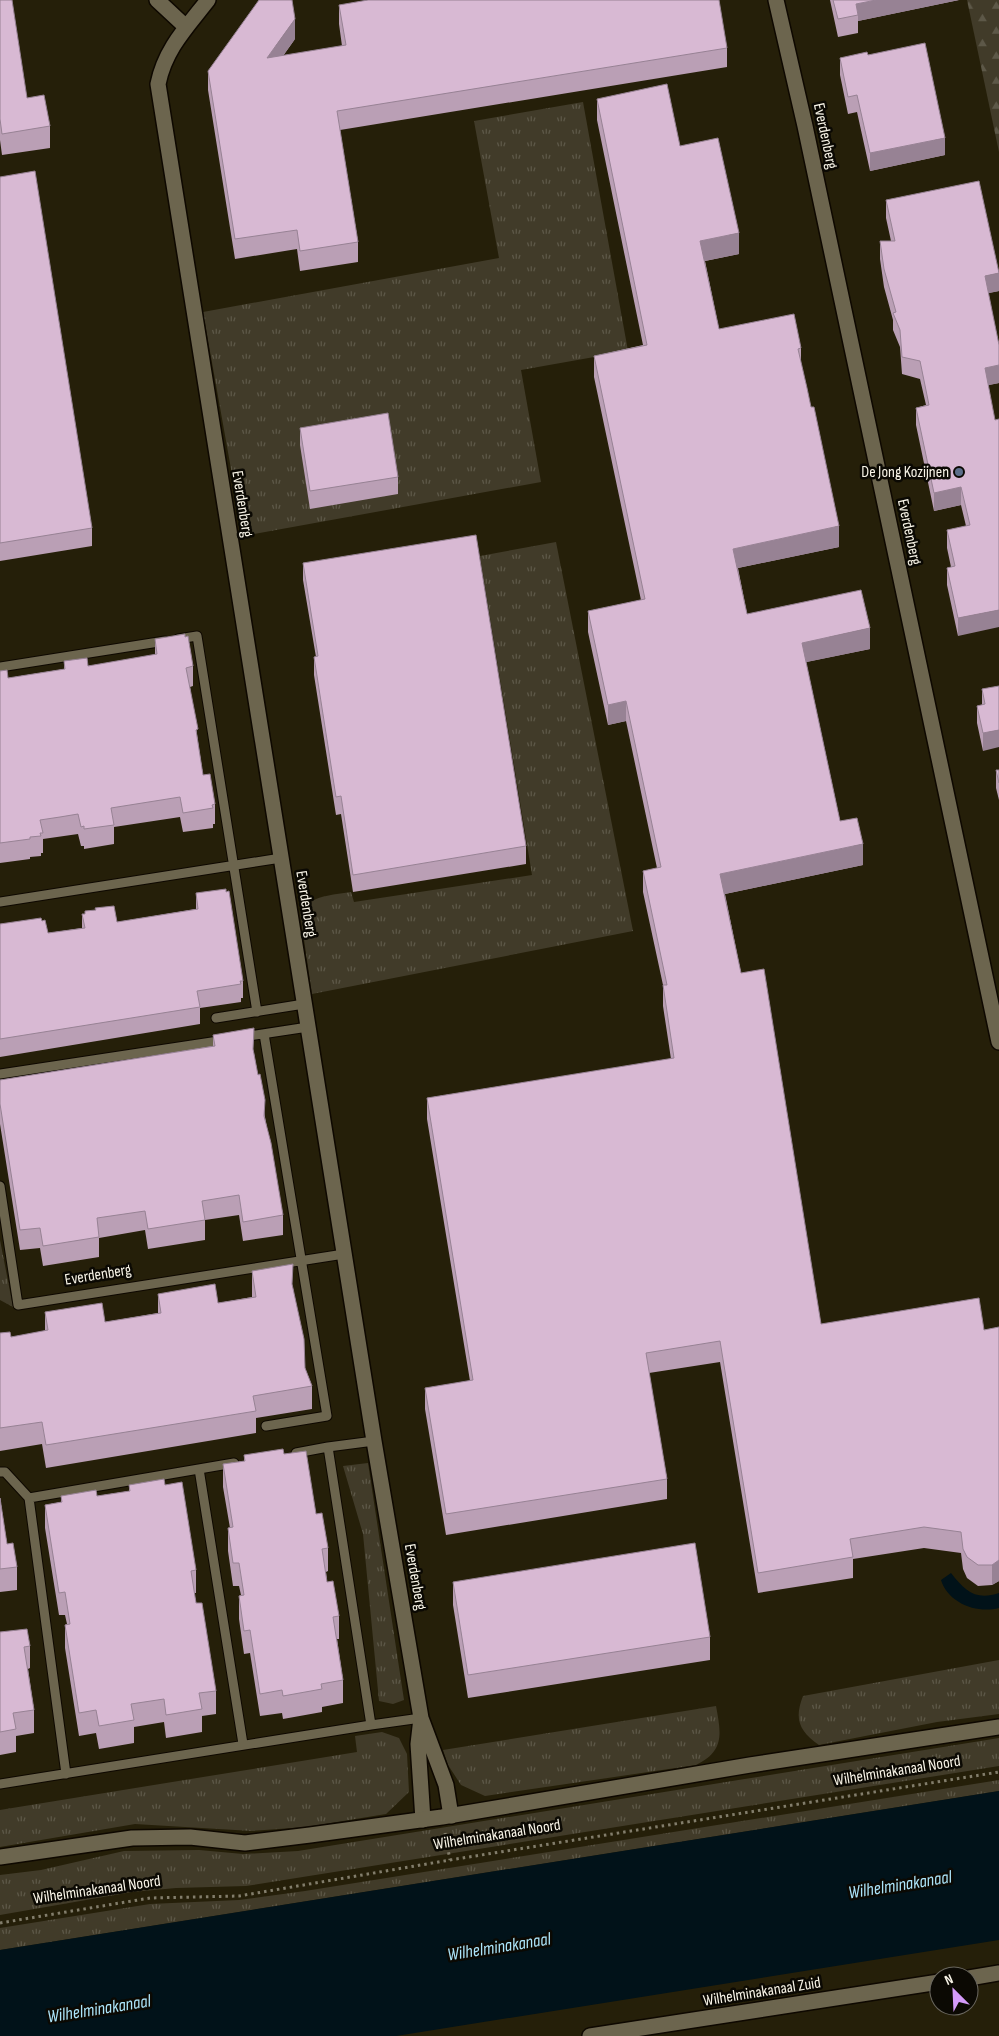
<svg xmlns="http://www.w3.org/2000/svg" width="999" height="2036" font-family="'Sofia Sans Condensed',sans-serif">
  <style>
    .grass { fill: url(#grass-tufts) }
    .forest { fill: url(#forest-firs) }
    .water { fill: #011219 }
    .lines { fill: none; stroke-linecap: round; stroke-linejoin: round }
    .lane-casing { stroke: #0e0800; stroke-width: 11 }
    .street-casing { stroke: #0e0800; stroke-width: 18 }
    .secondary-casing { stroke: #0e0800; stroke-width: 18 }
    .path { stroke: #827d6b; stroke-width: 3; stroke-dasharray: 2.5 4; stroke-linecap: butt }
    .lane { stroke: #6c654e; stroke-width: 9 }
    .street { stroke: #6c654e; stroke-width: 15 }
    .secondary { stroke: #6c654e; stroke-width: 15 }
    .wall { fill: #ba9fb5 }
    .shaded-wall { fill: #978294 }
    .building { fill: #d8b9d3; stroke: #978294 }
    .service-dot { fill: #5c6f8a; stroke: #0b0903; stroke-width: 2 }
    .labels { text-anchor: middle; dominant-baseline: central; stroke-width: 5; stroke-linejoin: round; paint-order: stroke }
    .street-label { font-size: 16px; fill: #f9f5e8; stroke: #0b0903 }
    .poi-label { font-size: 16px; fill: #f9f5e8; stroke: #0b0903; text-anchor: end }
    .water-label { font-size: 18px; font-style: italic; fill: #ace4f9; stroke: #0b0903 }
  </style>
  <defs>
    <pattern id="grass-tufts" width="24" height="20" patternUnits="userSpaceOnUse" patternTransform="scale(1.25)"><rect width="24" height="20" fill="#413b29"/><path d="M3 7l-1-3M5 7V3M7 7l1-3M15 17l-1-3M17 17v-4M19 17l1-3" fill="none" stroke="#5d5848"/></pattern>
    <pattern id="forest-firs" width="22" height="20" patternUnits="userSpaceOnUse" patternTransform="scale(1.25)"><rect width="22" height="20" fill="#413b29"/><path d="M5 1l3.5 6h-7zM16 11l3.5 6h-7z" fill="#5d5848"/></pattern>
  </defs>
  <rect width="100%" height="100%" fill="#251f09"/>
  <path class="grass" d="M 583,102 L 628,351 L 521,370 L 541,482 L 243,536 L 203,312 L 499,258 L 474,121 Z
    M 556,542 L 633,931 L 312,994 L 300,912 C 311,895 333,895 351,892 L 354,902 L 532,875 L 480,556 Z
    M 0,1240 L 13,1307 L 0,1300 Z
    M 368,1463 L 404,1700 L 393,1704 L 379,1701 L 363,1534 L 343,1466 Z
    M 999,1660 L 999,1714 L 937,1722 L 819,1745 C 799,1731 794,1719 803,1696 Z
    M 716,1706 C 721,1733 725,1751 696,1765 L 485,1796 L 461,1785 L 448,1765 L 443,1750 Z
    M 382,1732 L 399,1738 L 407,1754 L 409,1792 L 386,1814 L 306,1827 L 252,1831 L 135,1824 L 0,1847 L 0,1810 L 357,1752 L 355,1736 Z
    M 999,1738 L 999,1766 L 246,1886 L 176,1888 L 132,1892 L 0,1915 L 0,1875 L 41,1870 L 124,1851 L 199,1850 L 243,1854 L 298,1851 Z
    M 999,1780 L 999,1791 L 0,1950 L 0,1928 L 150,1904 L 239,1900 L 305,1891 Z"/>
  <path class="forest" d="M 967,0 L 999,0 L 999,152 Z"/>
  <path class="water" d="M 951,1573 C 965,1591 976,1601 999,1593 L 999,1608 C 977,1614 948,1603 941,1580 Z
    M 999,1791 L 999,1940 L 396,2036 L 0,2036 L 0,1950 Z"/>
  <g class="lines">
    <g class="lane-casing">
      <path id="lane" d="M 178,639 L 197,636 L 257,1012
        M 0,667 L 165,641
        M 0,902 L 281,858
        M 216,1018 L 304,1004
        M 264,1034 L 327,1416 L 266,1426
        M 242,1037 L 308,1027
        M 0,1074 L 225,1040
        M 0,1186 L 18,1305 L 344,1254
        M 328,1447 L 374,1441
        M 199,1469 L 243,1744
        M 0,1472 L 5,1472 L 29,1498 L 234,1463
        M 29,1498 L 66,1774
        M 371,1725 L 421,1718
        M 0,1784 L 371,1725 L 328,1447 L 296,1453"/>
    </g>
    <g class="street-casing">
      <path id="street" d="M 157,0 L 186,27
        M 208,0 C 187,27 165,49 158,84 L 374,1441 L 421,1718
        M 776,0 L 805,126 L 999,1042
        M 423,1820 L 418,1744 L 421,1718 L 446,1785 L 451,1816
        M 969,1978 L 999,1973
        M 590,2036 L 939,1982"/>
    </g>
    <g class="secondary-casing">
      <path id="secondary" d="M 0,1857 L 132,1838 L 190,1837 L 245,1843 L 310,1835 L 442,1817 L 750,1765 L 999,1727"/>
    </g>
    <path class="path" d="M 445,1833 L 450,1860
      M 0,1923 L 150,1898 L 239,1896 L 450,1860 L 999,1772"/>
    <use href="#lane" class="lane"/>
    <use href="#street" class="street"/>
    <use href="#secondary" class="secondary"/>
  </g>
  <path class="wall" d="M 0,0 L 27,98 L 50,126 L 50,148 L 2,155 L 0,140 Z
    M 830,0 L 959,0 L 858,21 L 858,33 L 838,37 Z
    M 339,5 L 727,48 L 727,67 L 340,130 L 358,242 L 358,262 L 300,271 L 297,249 L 235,259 L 208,90 L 208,71 L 295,39 L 283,56 L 342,46 L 339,24 Z
    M 868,55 L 945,155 L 870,171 L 857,112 L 848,114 L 840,75 L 840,58 Z
    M 597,99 L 680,146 L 739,254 L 705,261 L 719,329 L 801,348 L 801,363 L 839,547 L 738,568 L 747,614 L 870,649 L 806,662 L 840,821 L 863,865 L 725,894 L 741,973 L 821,1324 L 984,1330 L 999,1327 L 999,1581 L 992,1585 L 978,1586 L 967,1578 L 963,1569 L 961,1553 L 924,1548 L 853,1559 L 853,1578 L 758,1593 L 720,1362 L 649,1373 L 667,1479 L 667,1499 L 446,1535 L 425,1409 L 425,1388 L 470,1381 L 427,1119 L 427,1098 L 671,1059 L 663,1006 L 663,985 L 643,892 L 643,871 L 657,868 L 626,721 L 608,725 L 588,632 L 588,611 L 641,600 L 594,377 L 594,356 L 643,345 L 597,120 Z
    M 0,177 L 92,528 L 92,546 L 0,561 Z
    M 886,200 L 999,291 L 988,293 L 999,345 L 999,383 L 988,385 L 958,636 L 947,585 L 947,568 L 951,567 L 947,548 L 947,530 L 966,526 L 961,505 L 934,511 L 916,425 L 916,408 L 926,405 L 920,379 L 902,374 L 900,347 L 893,330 L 893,320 L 884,287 L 880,259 L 880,241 L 891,241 L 886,218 Z
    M 300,428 L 398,477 L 398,494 L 310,509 L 300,445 Z
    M 303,563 L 526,846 L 526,864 L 353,892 L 341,814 L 336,815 L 314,675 L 314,657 L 316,657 L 303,580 Z
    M 155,639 L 193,666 L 193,686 L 190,687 L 203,775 L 215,804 L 215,824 L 213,824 L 213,828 L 183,832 L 180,817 L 114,827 L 114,844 L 84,849 L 84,846 L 81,846 L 78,834 L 43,839 L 43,853 L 41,853 L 41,856 L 30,857 L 30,859 L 0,863 L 0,671 L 8,678 L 64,669 L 64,661 L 88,666 L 155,655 Z
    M 999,686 L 983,751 L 977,723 L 977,706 L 982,705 L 982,689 Z
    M 996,770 L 999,770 L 999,800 L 996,788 Z
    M 196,893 L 243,981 L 243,998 L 241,998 L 241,1002 L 200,1008 L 200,1024 L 0,1057 L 0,924 L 42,921 L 48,933 L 82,928 L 82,914 L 85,914 L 85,911 L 117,922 L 196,909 Z
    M 213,1035 L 254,1053 L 265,1117 L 283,1215 L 283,1235 L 243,1241 L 239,1215 L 205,1220 L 205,1240 L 148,1249 L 145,1230 L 99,1238 L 99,1257 L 43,1266 L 40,1248 L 20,1250 L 0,1124 L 0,1080 L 213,1046 Z
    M 252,1271 L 293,1288 L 305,1368 L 312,1386 L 312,1409 L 256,1418 L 256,1433 L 46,1468 L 42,1444 L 0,1451 L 0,1333 L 11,1337 L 45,1331 L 45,1312 L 105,1322 L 158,1313 L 158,1294 L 218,1303 L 252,1297 Z
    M 284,1454 L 316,1514 L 328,1548 L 328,1571 L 326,1572 L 327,1582 L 339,1616 L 339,1639 L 337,1639 L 343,1680 L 343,1703 L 322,1707 L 322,1712 L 283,1719 L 282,1713 L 260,1716 L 250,1653 L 244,1654 L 239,1619 L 239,1596 L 241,1595 L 239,1586 L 233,1586 L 228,1551 L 228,1528 L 230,1528 L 223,1487 L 223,1464 L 244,1461 L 244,1455 Z
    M 129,1485 L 165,1485 L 196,1570 L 196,1593 L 194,1593 L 216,1691 L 216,1714 L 202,1716 L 202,1732 L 166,1738 L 164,1722 L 134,1727 L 134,1743 L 99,1749 L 96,1733 L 79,1736 L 65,1648 L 65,1625 L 67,1624 L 65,1615 L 59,1615 L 45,1528 L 45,1505 L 61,1502 L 61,1496 L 97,1496 L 129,1491 Z
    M 0,1498 L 7,1544 L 17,1567 L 17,1590 L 0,1592 Z
    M 453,1582 L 710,1637 L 710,1660 L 468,1698 L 453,1605 Z
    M 0,1632 L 30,1646 L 30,1668 L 28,1669 L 34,1710 L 34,1733 L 16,1736 L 16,1752 L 0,1755 Z"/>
  <path class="shaded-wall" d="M 876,0 L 959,0 L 858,21 L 858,15 L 856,4 Z
    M 295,19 L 295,39 L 267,78 L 267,58 Z
    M 945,138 L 945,155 L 870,171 L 870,153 Z
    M 739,233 L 739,254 L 700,262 L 700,241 Z
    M 999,273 L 999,291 L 985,294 L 985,276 Z
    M 999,365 L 999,383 L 985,386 L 985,368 Z
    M 961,487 L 961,505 L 934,511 L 934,493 Z
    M 839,526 L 839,547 L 733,569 L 733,549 Z
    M 999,610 L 999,627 L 958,636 L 958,618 Z
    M 870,628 L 870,649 L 802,663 L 802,643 Z
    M 626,701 L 626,721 L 608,725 L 608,705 Z
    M 999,730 L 999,747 L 983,751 L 983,733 Z
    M 863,844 L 863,865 L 720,895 L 720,874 Z
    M 999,1560 L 999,1581 L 992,1585 L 992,1565 Z"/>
  <path class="building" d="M 0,0 L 12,0 L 27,98 L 44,95 L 50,126 L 2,134 L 0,119 Z
    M 259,0 L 292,0 L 295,19 L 267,58 L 346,45 L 339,5 L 368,0 L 719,0 L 727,48 L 337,111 L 358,242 L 300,251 L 297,230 L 235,239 L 208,71 Z
    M 833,0 L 876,0 L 856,4 L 858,15 L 838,19 Z
    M 925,43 L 945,138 L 870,153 L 857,95 L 848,97 L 840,58 L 867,52 L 868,55 Z
    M 667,84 L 680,146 L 718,138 L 739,233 L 700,241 L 719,329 L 794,314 L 801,348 L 798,349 L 807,388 L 811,407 L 814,407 L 839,526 L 733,549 L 747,614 L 861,590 L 870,628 L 802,643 L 840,821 L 857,818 L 863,844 L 720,874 L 741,973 L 764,969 L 821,1324 L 979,1298 L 984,1330 L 999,1327 L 999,1560 L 992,1565 L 978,1565 L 967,1557 L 963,1549 L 961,1532 L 924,1527 L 850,1539 L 853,1557 L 758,1573 L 720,1341 L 646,1353 L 667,1479 L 446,1514 L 425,1388 L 473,1380 L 427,1098 L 674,1058 L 663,985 L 667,985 L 643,871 L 661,867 L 626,701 L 608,705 L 588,611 L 645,599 L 594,356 L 647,345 L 597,99 Z
    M 35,171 L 92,528 L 0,543 L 0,177 Z
    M 979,181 L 999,273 L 985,276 L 999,345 L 999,365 L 985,368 L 995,420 L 999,419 L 999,610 L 958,618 L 947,568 L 955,566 L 947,530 L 970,525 L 961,487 L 934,493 L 916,408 L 929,405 L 920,361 L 902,357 L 900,330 L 893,313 L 896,312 L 884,269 L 880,241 L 895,241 L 886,200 Z
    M 388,413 L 398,477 L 310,491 L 300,428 Z
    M 476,535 L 526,846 L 353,875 L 341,796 L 336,797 L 314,657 L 318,656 L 303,563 Z
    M 185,634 L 185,637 L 188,636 L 193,666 L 186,668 L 198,729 L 196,730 L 203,775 L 210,774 L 215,804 L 212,805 L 213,808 L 183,813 L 180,797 L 111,808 L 114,825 L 84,829 L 84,826 L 81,827 L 78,814 L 60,817 L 40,820 L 43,833 L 40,833 L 41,836 L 30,837 L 30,839 L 0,843 L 0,671 L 7,670 L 8,678 L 65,669 L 64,661 L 87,658 L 88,666 L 157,654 L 155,639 Z
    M 999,686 L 999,730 L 983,733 L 977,706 L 985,704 L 982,689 Z
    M 996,770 L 999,770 L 999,783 Z
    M 226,889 L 226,892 L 229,891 L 243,981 L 240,981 L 241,984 L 197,991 L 200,1007 L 0,1039 L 0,924 L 41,918 L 42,921 L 45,920 L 48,933 L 85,928 L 82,914 L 85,914 L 85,911 L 96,910 L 95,908 L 114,906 L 117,922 L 198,909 L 196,893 Z
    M 254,1028 L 253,1049 L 258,1075 L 260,1074 L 265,1100 L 264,1116 L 271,1143 L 283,1215 L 243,1222 L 239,1195 L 202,1201 L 205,1220 L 148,1229 L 145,1211 L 97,1218 L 99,1237 L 43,1246 L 40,1228 L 20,1230 L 0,1104 L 0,1080 L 215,1046 L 213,1035 Z
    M 293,1264 L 292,1284 L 304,1339 L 305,1368 L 312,1386 L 253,1396 L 256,1411 L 46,1445 L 42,1422 L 0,1428 L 0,1333 L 10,1332 L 11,1337 L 48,1330 L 45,1312 L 102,1303 L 105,1322 L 161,1313 L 158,1294 L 215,1284 L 218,1303 L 256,1297 L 252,1271 Z
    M 283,1449 L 284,1454 L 306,1451 L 316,1514 L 322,1513 L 328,1548 L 322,1549 L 327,1582 L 333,1581 L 339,1616 L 333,1617 L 343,1680 L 321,1684 L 322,1689 L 283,1696 L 282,1690 L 260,1694 L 250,1630 L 244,1631 L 239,1596 L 244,1595 L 239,1563 L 233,1563 L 228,1528 L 233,1527 L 223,1464 L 245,1461 L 244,1455 Z
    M 164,1479 L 165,1485 L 182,1482 L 196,1570 L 191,1571 L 196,1603 L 202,1603 L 216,1691 L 199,1693 L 202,1709 L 166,1715 L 164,1699 L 131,1704 L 134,1720 L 99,1726 L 96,1710 L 79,1713 L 65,1625 L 70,1624 L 65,1592 L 59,1593 L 45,1505 L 62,1502 L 61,1496 L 96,1490 L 97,1496 L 130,1491 L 129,1485 Z
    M 0,1498 L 7,1544 L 13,1543 L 17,1567 L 0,1569 Z
    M 695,1543 L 710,1637 L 468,1675 L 453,1582 Z
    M 27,1629 L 30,1646 L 24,1647 L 34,1710 L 13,1713 L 16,1729 L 0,1732 L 0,1632 Z"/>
  <circle class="service-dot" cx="959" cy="472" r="5"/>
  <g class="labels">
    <g class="street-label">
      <text transform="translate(825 136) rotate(78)">Everdenberg</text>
      <text transform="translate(242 504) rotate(81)">Everdenberg</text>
      <text transform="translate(909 532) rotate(78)">Everdenberg</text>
      <text transform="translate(306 904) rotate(81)">Everdenberg</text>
      <text transform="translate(98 1275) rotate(-9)">Everdenberg</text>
      <text transform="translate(415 1577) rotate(80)">Everdenberg</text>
      <text transform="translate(897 1771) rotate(-9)">Wilhelminakanaal Noord</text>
      <text transform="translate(497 1835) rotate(-9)">Wilhelminakanaal Noord</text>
      <text transform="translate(97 1890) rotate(-8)">Wilhelminakanaal Noord</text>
      <text transform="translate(762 1992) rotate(-9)">Wilhelminakanaal Zuid</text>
    </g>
    <g class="poi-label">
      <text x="949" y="472">De Jong Kozijnen</text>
    </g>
    <g class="water-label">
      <text transform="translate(900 1885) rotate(-9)">Wilhelminakanaal</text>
      <text transform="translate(499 1947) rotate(-9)">Wilhelminakanaal</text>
      <text transform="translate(99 2009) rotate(-9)">Wilhelminakanaal</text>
    </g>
  </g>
  <g transform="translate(954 1991) rotate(336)"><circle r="24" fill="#0b0903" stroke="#6a675f"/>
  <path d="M0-4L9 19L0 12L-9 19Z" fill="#d59bfa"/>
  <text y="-8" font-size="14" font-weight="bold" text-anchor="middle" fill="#f9f5e8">N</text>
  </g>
</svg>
